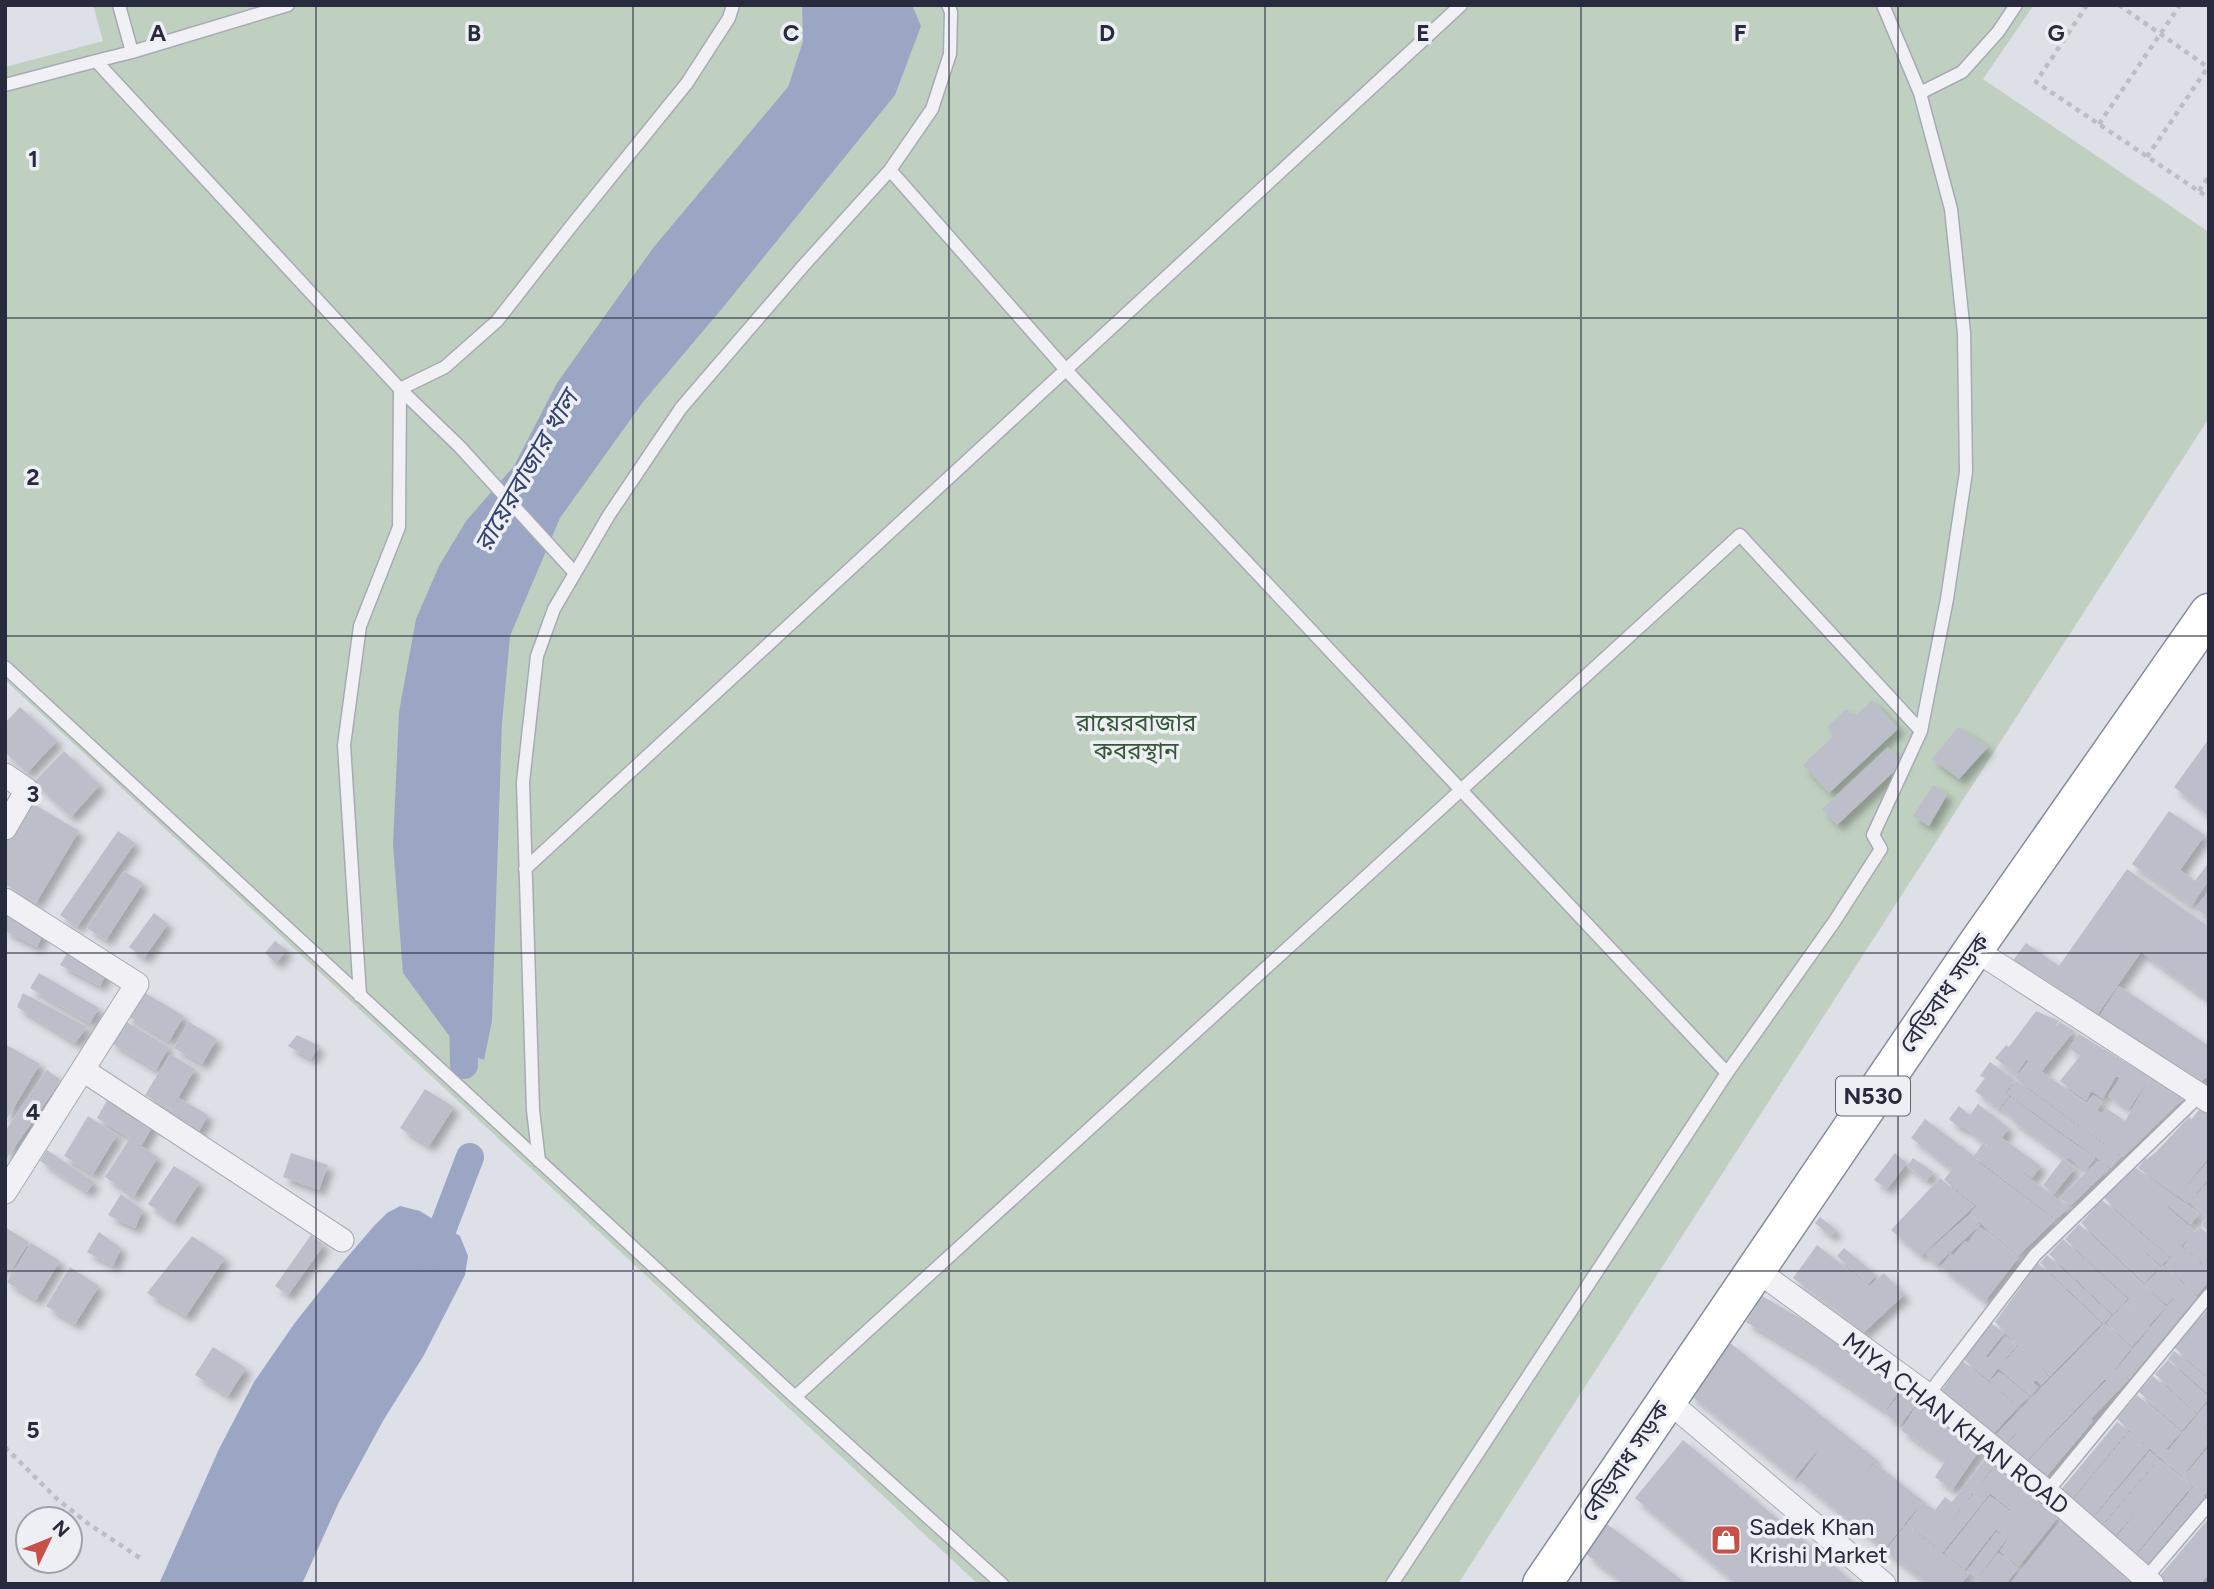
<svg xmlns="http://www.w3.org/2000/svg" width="2214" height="1589" font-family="Figtree,'Noto Sans Bengali',sans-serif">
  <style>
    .green { fill: #c0d0c0 }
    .water { fill: #9ba6c5 }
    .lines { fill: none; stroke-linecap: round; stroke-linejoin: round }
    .canal { stroke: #9ba6c5; stroke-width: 28 }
    .building { fill: #bcbec9; filter: url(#shadow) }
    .service-casing { stroke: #a7aab4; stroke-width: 15 }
    .minor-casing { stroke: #a7aab4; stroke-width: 25 }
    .trunk-casing { stroke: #868a9d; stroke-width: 41 }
    .path { stroke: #bdbec5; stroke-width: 4.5; stroke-dasharray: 5 5; stroke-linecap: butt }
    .service { stroke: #f1f1f5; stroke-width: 12 }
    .minor { stroke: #f1f1f5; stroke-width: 23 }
    .trunk { stroke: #fff; stroke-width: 38 }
    .grid { fill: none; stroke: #282b3d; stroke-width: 2; stroke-opacity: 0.55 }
    .labels { text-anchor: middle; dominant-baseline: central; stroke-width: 7; stroke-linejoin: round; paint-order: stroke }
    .shield { fill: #edeff5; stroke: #636674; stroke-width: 2 }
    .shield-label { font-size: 23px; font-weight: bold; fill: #282b3d }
    .park-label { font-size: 24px; fill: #365837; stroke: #edeff5 }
    .street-label { font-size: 24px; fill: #282b3d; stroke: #edeff5 }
    .poi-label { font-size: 24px; fill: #282b3d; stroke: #edeff5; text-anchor: start }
    .water-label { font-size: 26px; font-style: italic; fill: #34426e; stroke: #edeff5 }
    .grid-label { font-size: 23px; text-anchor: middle; font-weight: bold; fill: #282b3d; stroke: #edeff5; stroke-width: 7; stroke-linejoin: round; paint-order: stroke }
  </style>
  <defs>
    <filter id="shadow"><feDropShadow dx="6" dy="6" stdDeviation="3.5" flood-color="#0004"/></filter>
  </defs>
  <rect width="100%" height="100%" fill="#dee0e7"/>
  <path class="green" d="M 93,5 L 2034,5 L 1983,79 L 2209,232 L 2209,418 L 1458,1584 L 978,1584 L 5,680 L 5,67 L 103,41 Z"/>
  <path class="water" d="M 802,5 L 912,5 L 921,26 L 895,95 L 725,305 L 643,402 L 560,518 L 510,636 L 502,723 L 492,1021 L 484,1060 L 461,1052 L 403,973 L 393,845 L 399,712 L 416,619 L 439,566 L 466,521 L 514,466 L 557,383 L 653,248 L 788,87 L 803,41 Z
    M 400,1206 L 420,1211 L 460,1236 L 468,1256 L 465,1275 L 424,1355 L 383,1421 L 339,1502 L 302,1584 L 159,1584 L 219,1449 L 254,1382 L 294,1324 L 343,1262 L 374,1226 L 387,1213 Z"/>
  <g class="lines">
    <path class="canal" d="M 463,1015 L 464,1065
      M 431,1259 L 470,1157"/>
  </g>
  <path class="building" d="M 1872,700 L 1899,728 L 1829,793 L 1803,765 L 1834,735 L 1827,727 L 1846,709 L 1854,717 Z
    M 20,707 L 57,741 L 27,773 L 5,752 L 5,723 Z
    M 1958,727 L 1988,747 L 1959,779 L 1932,759 Z
    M 2209,739 L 2209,818 L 2199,807 L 2174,787 Z
    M 1888,747 L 1903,763 L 1837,825 L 1822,809 Z
    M 64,751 L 100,785 L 71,817 L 34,782 Z
    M 1933,785 L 1947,795 L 1929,826 L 1913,816 Z
    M 25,799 L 79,831 L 36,903 L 5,884 L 5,833 Z
    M 2169,811 L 2205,835 L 2180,870 L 2195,881 L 2209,862 L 2209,879 L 2192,906 L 2132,864 Z
    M 118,831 L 135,843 L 77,927 L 60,915 Z
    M 2127,869 L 2209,927 L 2209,1001 L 2141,952 L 2095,1018 L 2011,963 L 2026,943 L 2059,966 Z
    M 124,871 L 143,883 L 106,940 L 87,928 Z
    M 2209,891 L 2209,918 L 2195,908 Z
    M 5,912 L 44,932 L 37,947 L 5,931 Z
    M 154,913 L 168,924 L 144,958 L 129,947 Z
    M 275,941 L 287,950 L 276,963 L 265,953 Z
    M 69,950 L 108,970 L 100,986 L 60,965 Z
    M 39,973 L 99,1008 L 90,1023 L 30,988 Z
    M 2119,986 L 2209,1046 L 2209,1075 L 2199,1083 L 2097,1020 Z
    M 140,990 L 184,1016 L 169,1041 L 126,1015 Z
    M 23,993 L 87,1027 L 75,1043 L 17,1007 Z
    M 2036,1011 L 2059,1021 L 2030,1057 L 2060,1022 L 2074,1031 L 2042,1071 L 2015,1051 L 2026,1060 L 2016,1074 L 1995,1058 L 2006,1045 L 2009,1047 Z
    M 123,1020 L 169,1047 L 156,1070 L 110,1042 Z
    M 189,1022 L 217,1039 L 202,1064 L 174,1048 Z
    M 2079,1034 L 2150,1077 L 2129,1109 L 2108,1096 L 2120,1078 L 2116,1076 L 2103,1098 L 2091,1091 L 2086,1100 L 2060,1081 L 2080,1056 L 2069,1048 Z
    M 297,1035 L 319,1046 L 311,1059 L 288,1046 Z
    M 5,1044 L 40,1064 L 5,1122 Z
    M 170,1054 L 195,1069 L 171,1110 L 145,1095 Z
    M 1990,1062 L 2015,1080 L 2005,1093 L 2009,1096 L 1999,1109 L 1975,1091 L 1985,1078 L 1980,1076 Z
    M 2028,1062 L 2087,1104 L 2093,1095 L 2102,1102 L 2097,1110 L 2102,1114 L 2106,1108 L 2125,1121 L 2151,1076 L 2185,1097 L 2123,1157 L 2015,1078 Z
    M 47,1070 L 61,1080 L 5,1161 L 5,1131 Z
    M 2016,1081 L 2121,1157 L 2111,1168 L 2007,1093 Z
    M 425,1089 L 454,1107 L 429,1146 L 400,1128 Z
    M 110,1095 L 155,1122 L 142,1145 L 132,1140 L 158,1157 L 134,1196 L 105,1177 L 130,1138 L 97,1118 Z
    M 2010,1097 L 2077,1146 L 2095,1158 L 2086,1170 L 2068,1157 L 2066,1159 L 2012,1120 L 2013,1118 L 2001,1109 Z
    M 179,1098 L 208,1115 L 198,1133 L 169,1116 Z
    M 1978,1104 L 2009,1128 L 1993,1149 L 1962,1126 L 1960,1128 L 1949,1119 L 1959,1106 L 1970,1115 Z
    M 2201,1107 L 2209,1113 L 2209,1157 L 2178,1196 L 2138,1168 L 2146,1158 L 2147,1159 L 2157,1151 L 2189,1117 L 2192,1119 Z
    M 88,1116 L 117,1135 L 93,1174 L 64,1156 Z
    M 1925,1119 L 1974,1156 L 1983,1143 L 1993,1151 L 2002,1138 L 2041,1166 L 2032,1178 L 1998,1154 L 2069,1208 L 2056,1219 L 1977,1159 L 1975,1160 L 1965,1174 L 1976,1161 L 2055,1220 L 2019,1255 L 1970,1214 L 1977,1206 L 1944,1180 L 1952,1169 L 1911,1138 Z
    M 47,1150 L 94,1182 L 87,1192 L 40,1161 Z
    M 291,1153 L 328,1165 L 319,1190 L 283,1177 Z
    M 1895,1153 L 1907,1163 L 1887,1189 L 1874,1180 Z
    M 1913,1158 L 1933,1172 L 1927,1181 L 1907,1166 Z
    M 2063,1159 L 2075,1168 L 2054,1194 L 2043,1185 Z
    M 2209,1160 L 2209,1178 L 2188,1203 L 2179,1196 Z
    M 2098,1161 L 2109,1169 L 2071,1205 L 2059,1198 Z
    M 174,1166 L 200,1182 L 174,1222 L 148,1204 Z
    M 2136,1168 L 2199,1214 L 2191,1224 L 2151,1193 L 2195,1232 L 2181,1246 L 2209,1271 L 2209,1281 L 2197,1295 L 2165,1265 L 2180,1248 L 2170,1257 L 2104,1198 Z
    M 1940,1178 L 1974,1206 L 1921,1256 L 1891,1230 Z
    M 2209,1181 L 2209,1232 L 2202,1225 L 2208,1218 L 2190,1202 Z
    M 121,1194 L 143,1210 L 135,1228 L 108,1215 Z
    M 2102,1200 L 2169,1258 L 2161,1265 L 2129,1238 L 2160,1267 L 2145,1282 L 2081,1223 Z
    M 1970,1214 L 1980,1225 L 1936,1265 L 1925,1254 Z
    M 1820,1217 L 1836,1230 L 1831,1236 L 1815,1223 Z
    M 2079,1224 L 2166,1307 L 2149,1325 L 2126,1303 L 2130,1299 L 2065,1239 Z
    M 5,1227 L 29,1242 L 5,1280 Z
    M 1979,1227 L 2019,1257 L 1985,1301 L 1941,1267 L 1951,1253 L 1953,1256 L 1965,1241 L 1968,1243 Z
    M 2200,1227 L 2209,1235 L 2209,1269 L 2183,1246 Z
    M 99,1232 L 121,1248 L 113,1266 L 87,1252 Z
    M 311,1235 L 324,1245 L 288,1295 L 275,1286 Z
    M 192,1236 L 225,1258 L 186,1316 L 147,1293 Z
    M 2063,1239 L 2127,1299 L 2113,1314 L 2049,1254 Z
    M 31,1243 L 60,1261 L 36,1300 L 7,1282 Z
    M 1817,1245 L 1869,1287 L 1884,1273 L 1904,1295 L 1862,1334 L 1845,1317 L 1793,1278 Z
    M 1844,1248 L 1876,1275 L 1868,1284 L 1837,1256 Z
    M 2047,1255 L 2111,1315 L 2104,1323 L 2040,1263 Z
    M 2038,1263 L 2101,1324 L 2050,1376 L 1995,1322 Z
    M 2163,1265 L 2197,1297 L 2129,1379 L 2117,1369 L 2177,1295 L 2166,1304 L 2145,1285 Z
    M 70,1267 L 99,1286 L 75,1324 L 46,1306 Z
    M 1762,1296 L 1821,1330 L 1900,1390 L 1885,1411 L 1808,1359 L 1746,1322 Z
    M 2125,1303 L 2150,1327 L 2132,1346 L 2107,1323 Z
    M 2209,1308 L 2209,1378 L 2174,1347 Z
    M 1991,1323 L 2004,1333 L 1986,1356 L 1988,1358 L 2005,1337 L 2016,1346 L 2001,1364 L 2010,1356 L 2025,1370 L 2010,1355 L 2018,1347 L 2049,1377 L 2041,1385 L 2036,1380 L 2033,1383 L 2038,1387 L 2031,1395 L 1998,1368 L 1989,1380 L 1963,1359 Z
    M 2104,1324 L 2131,1348 L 2116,1368 L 2103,1357 L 2128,1380 L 2091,1419 L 2093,1421 L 2045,1478 L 2027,1462 L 2107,1380 L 2105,1379 L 2025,1462 L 2007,1444 L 2097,1351 L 2005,1444 L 1996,1435 Z
    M 1730,1343 L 1876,1459 L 1857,1483 L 1875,1463 L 1923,1501 L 1905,1523 L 1892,1513 L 1905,1524 L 1884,1549 L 1798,1479 L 1818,1452 L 1817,1451 L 1794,1478 L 1689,1394 Z
    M 213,1347 L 246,1368 L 228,1396 L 195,1375 Z
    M 2174,1351 L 2209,1380 L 2209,1394 L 2168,1359 Z
    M 2168,1360 L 2209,1398 L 2197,1413 L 2155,1374 Z
    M 1963,1361 L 2018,1407 L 1993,1434 L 1939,1394 Z
    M 1999,1372 L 2028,1397 L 2019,1406 L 1990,1381 Z
    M 2153,1376 L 2196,1414 L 2182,1430 L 2139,1392 Z
    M 1902,1391 L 1917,1403 L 1900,1425 L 1885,1413 Z
    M 2137,1395 L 2181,1432 L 2167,1448 L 2161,1443 L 2168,1450 L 2161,1458 L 2117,1419 Z
    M 2209,1401 L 2209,1421 L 2172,1467 L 2162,1458 Z
    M 1918,1404 L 1981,1448 L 1952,1490 L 1935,1477 L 1945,1461 L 1901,1430 Z
    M 2117,1422 L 2128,1431 L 2070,1501 L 2059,1492 Z
    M 2209,1423 L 2209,1443 L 2183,1475 L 2173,1467 Z
    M 2129,1432 L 2149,1449 L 2091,1519 L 2071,1502 Z
    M 1683,1440 L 1824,1557 L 1855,1584 L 1737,1584 L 1635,1498 Z
    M 2209,1447 L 2209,1489 L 2204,1495 L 2183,1477 Z
    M 2150,1451 L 2158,1459 L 2100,1527 L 2092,1520 Z
    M 1987,1457 L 1995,1463 L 1972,1493 L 1969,1492 L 1971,1494 L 1938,1538 L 1973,1495 L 1982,1503 L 1943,1552 L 1907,1524 L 1923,1502 L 1935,1510 L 1945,1497 L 1952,1502 Z
    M 2159,1460 L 2191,1487 L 2134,1556 L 2114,1540 L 2155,1490 L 2113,1538 L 2101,1528 Z
    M 1996,1466 L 2059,1516 L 2019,1566 L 2000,1551 L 2008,1540 L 1996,1529 L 1965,1569 L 1945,1553 L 1990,1496 L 2010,1512 L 2012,1510 L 1990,1493 L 1983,1502 L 1973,1494 Z
    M 2193,1488 L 2204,1497 L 2148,1566 L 2136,1556 Z
    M 2063,1518 L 2140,1584 L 2010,1584 Z
    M 2209,1518 L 2209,1574 L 2200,1584 L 2166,1584 L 2159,1577 Z
    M 1607,1524 L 1687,1584 L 1625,1584 L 1586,1554 Z
    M 1906,1525 L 1969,1574 L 1961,1584 L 1928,1584 L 1885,1551 Z
    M 1996,1532 L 2006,1539 L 1977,1578 L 1967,1571 Z
    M 1998,1553 L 2018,1568 L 2006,1584 L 1981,1584 L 1977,1580 Z"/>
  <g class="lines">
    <g class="service-casing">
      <path id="service" d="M 119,5 L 132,52 L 288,5
        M 1883,5 L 1920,93 L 1962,72 L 1998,32 L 2016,5
        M 132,52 L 96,61 L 400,389 L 460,447 L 574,572
        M 5,85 L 96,61
        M 890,170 L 1067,371 L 1461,790 L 1740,535 L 1921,731 L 1947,599 L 1966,472 L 1964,333 L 1951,209 L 1920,93
        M 5,667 L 795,1397 L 1002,1584
        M 525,869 L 1461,5
        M 360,996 L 344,745 L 360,626 L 399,527 L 400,389 L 445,367 L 497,321 L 572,225 L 687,83 L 729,18 L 733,5
        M 1727,1073 L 1834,922 L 1881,849 L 1873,835 L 1921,731
        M 539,1161 L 533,1110 L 523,782 L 537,656 L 554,609 L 609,515 L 681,408 L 804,265 L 890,170 L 932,109 L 950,54 L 951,12 L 948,5
        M 1928,1395 L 2035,1255 L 2200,1095
        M 795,1397 L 1461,790 L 1727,1073 L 1392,1584
        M 2047,1492 L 2209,1295
        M 2146,1578 L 2209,1504"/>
    </g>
    <g class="minor-casing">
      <path id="minor" d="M 5,775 L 27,790 L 5,828
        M 5,900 L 137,984 L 5,1192
        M 1974,949 L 2209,1101
        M 83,1070 L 342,1240
        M 1755,1269 L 1928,1395 L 2047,1492 L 2152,1584
        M 1667,1400 L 1884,1584"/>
    </g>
    <g class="trunk-casing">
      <path id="trunk" d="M 1542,1584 L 1974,949 L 2209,613"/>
    </g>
    <path class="path" d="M 2087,5 L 2036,82 L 2209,198
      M 2119,5 L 2209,68
      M 2099,124 L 2180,5
      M 2147,157 L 2208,67
      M 2199,191 L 2209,176
      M 5,1447 L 56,1498 L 90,1525 L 140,1558"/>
    <use href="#service" class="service"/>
    <use href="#minor" class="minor"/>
    <use href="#trunk" class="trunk"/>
  </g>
  <path class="grid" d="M 316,5 L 316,1584M 633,5 L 633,1584M 949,5 L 949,1584M 1265,5 L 1265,1584M 1581,5 L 1581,1584M 1898,5 L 1898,1584M 5,318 L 2209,318M 5,636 L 2209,636M 5,953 L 2209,953M 5,1271 L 2209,1271"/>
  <defs>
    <g id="shop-square" transform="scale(1.575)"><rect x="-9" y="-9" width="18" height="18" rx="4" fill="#c75048" stroke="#edeff5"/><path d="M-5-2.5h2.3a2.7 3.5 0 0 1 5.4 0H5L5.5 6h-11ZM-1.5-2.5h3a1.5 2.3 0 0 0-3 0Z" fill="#fff"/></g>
  </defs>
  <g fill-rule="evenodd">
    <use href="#shop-square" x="1726" y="1540"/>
  </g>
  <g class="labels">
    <rect class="shield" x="1836" y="1076.5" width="74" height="39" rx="5"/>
    <g class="shield-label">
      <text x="1873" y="1096">N530</text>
    </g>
    <g class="park-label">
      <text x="1136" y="722">রায়েরবাজার<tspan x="1136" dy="28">কবরস্থান</tspan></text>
    </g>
    <g class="street-label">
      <text transform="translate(1944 993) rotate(-55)">বেড়িবাধ সড়ক</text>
      <text transform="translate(1956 1423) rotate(38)">MIYA CHAN KHAN ROAD</text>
      <text transform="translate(1625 1461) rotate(-56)">বেড়িবাধ সড়ক</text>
    </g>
    <g class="poi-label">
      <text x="1749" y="1526">Sadek Khan<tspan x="1749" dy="28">Krishi Market</tspan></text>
    </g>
    <g class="water-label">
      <text transform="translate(526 471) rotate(-60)">রায়েরবাজার খাল</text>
    </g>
  </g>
  <g class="grid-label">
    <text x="158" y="41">A</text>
    <text x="474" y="41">B</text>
    <text x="791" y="41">C</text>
    <text x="1107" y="41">D</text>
    <text x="1423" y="41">E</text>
    <text x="1740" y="41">F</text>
    <text x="2056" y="41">G</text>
    <text x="33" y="167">1</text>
    <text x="33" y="485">2</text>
    <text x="33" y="802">3</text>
    <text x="33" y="1120">4</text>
    <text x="33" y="1438">5</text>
  </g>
  <rect width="2214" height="1589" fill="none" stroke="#282b3d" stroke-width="14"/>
  <g transform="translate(49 1540) rotate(47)"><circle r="33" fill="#edeff5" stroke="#9ea1ab" stroke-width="2"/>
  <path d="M0-5L12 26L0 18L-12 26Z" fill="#c75048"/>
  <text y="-10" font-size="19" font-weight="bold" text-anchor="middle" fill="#282b3d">N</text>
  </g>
</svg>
